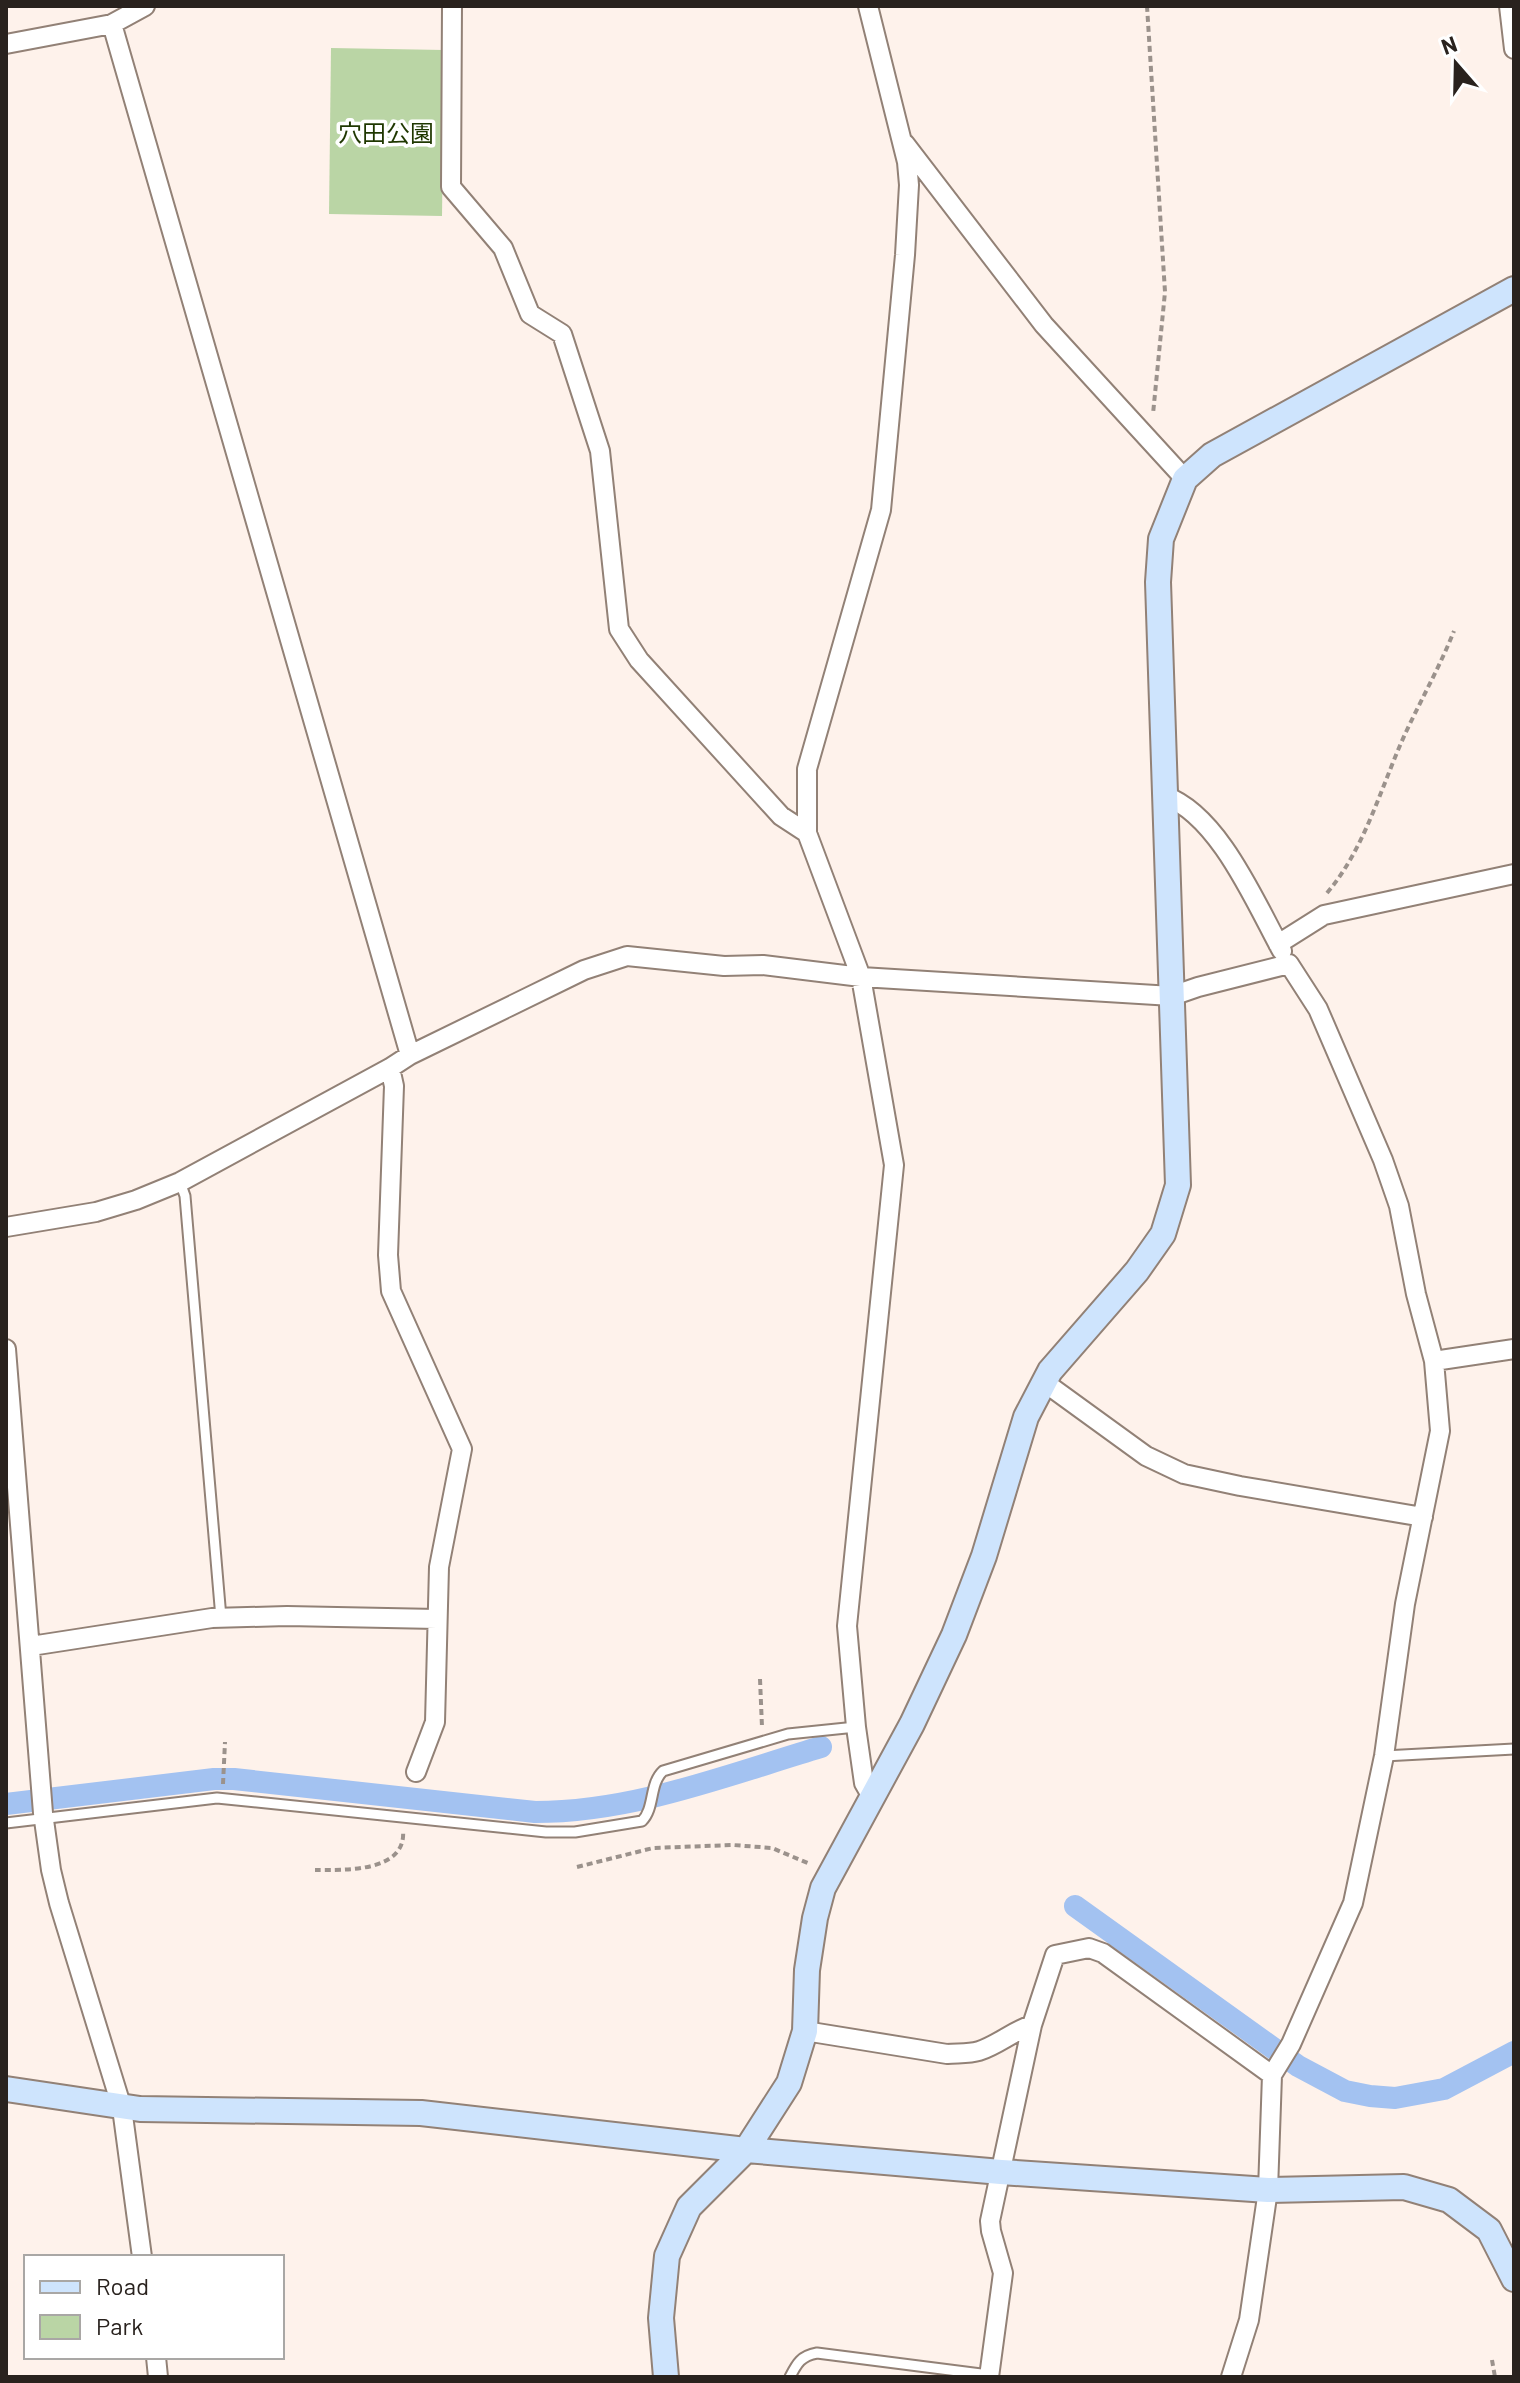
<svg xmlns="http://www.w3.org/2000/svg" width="1520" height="2383" font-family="Barlow,'Noto Sans JP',sans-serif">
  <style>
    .green { fill: #bad5a5 }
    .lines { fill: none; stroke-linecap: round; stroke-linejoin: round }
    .canal { stroke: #a3c2f1; stroke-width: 22 }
    .lane-casing { stroke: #928176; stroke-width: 13 }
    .street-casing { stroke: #928176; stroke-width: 22 }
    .secondary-casing { stroke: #928176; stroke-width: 28 }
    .path { stroke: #9b928c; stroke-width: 4; stroke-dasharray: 6 4; stroke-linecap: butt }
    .lane { stroke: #fff; stroke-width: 9 }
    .street { stroke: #fff; stroke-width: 18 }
    .secondary { stroke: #cee4fd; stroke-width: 24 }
    .labels { text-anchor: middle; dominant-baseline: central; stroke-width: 7; stroke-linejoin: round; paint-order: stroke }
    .park-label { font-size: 24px; fill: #1f3700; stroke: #fff }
  </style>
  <rect width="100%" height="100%" fill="#fef2eb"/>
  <path class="green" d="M 331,48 L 444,50 L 442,216 L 329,214 Z"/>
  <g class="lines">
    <path class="canal" d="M 6,1804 L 214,1779 L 234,1779 L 535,1812 C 634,1812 727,1775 821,1747
      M 1075,1906 L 1298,2066 L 1345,2091 L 1370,2096 L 1395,2098 L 1444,2089 L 1514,2052"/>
    <g class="lane-casing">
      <path id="lane" d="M 180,1182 L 185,1196 L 221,1618
        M 1384,1756 L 1514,1749
        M 6,1823 L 217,1798 L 546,1832 L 575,1832 L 642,1821 C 655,1808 649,1784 663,1771 L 788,1734 L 856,1727
        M 790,2377 C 797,2363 801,2356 817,2353 L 989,2375"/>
    </g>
    <g class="street-casing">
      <path id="street" d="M 452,6 L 451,187 L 503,248 L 530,314 L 562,334 L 600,451 L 619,629 L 639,660 L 781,816 L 807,833
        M 868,6 L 907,162 L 909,185 L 905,255 L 881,510 L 807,769 L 807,833 L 861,977 L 894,1165 L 847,1626 L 856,1727 L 864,1783 L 872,1797
        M 1509,6 L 1514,49
        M 112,24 L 410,1055
        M 6,44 L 112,24 L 145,6
        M 905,144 L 1044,325 L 1185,479
        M 1165,796 C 1219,815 1256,904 1282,951
        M 1278,944 L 1324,915 L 1514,874
        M 390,1068 L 394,1086 L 388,1255 L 391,1291 L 462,1449 L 439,1567 L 435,1722 L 416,1772
        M 6,1227 L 96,1212 L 136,1200 L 180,1182 L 390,1068 L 410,1055 L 584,970 L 627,956 L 724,966 L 763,965 L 861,977 L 1172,996 L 1198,987 L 1289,964 L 1318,1009 L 1383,1160 L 1399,1206 L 1416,1294 L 1434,1361 L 1440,1431 L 1405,1604 L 1384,1756 L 1353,1903 L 1291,2044 L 1272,2075 L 1268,2190 L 1249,2320 L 1231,2377
        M 6,1349 L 43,1813 L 51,1870 L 59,1903 L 122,2108 L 142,2257
        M 1434,1361 L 1514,1349
        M 1044,1382 L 1146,1456 L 1184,1474 L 1240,1486 L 1423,1517
        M 31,1646 L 212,1618 L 287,1616 L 437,1619
        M 805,2031 L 947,2054 C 958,2053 969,2054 979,2051 C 998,2045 1013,2031 1032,2025
        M 156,2357 L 158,2377
        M 989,2377 L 1003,2273 L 991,2231 L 990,2221 L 1032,2025 L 1055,1955 L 1089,1948 L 1103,1953 L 1272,2075"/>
    </g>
    <g class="secondary-casing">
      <path id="secondary" d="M 6,2089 L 140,2109 L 421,2113 L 746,2150 L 1001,2172 L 1268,2190 L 1404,2187 L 1449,2200 L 1489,2230 L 1514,2279
        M 666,2377 L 661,2318 L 667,2256 L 689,2207 L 746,2150 L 789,2083 L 805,2031 L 807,1970 L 815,1918 L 823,1888 L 912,1724 L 954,1635 L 984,1556 L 1026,1417 L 1050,1371 L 1137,1271 L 1163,1234 L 1178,1185 L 1158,582 L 1161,539 L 1185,479 L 1212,455 L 1514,289"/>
    </g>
    <path class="path" d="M 1147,6 L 1165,292 L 1153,414
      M 1327,893 C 1366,847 1381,786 1406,732 C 1422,698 1440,666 1454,631
      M 760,1679 L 762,1727
      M 223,1784 L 225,1742
      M 577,1867 L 653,1848 L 733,1845 L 772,1848 L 810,1864
      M 315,1870 C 343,1870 407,1873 403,1830
      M 1492,2360 L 1495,2377"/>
    <use href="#lane" class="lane"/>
    <use href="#street" class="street"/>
    <use href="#secondary" class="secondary"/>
  </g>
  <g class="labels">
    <g class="park-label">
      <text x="386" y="132">穴田公園</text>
    </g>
  </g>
  <rect width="1520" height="2383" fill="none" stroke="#29221e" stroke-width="16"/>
  <rect x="24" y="2255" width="260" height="104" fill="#ffffff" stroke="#a9a7a5" stroke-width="2"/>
  <rect x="40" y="2281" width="40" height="12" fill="#cee4fd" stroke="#a9a7a5" stroke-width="2"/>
  <text x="96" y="2295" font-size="24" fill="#29221e">Road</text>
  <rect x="40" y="2315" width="40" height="24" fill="#bad5a5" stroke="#a9a7a5" stroke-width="2"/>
  <text x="96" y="2335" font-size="24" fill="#29221e">Park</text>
  <g transform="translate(1456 64) rotate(340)" stroke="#ffffff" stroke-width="6" paint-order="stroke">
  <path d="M0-6L14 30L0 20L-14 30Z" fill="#29221e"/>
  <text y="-12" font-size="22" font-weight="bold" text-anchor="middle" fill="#29221e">N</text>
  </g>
</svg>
